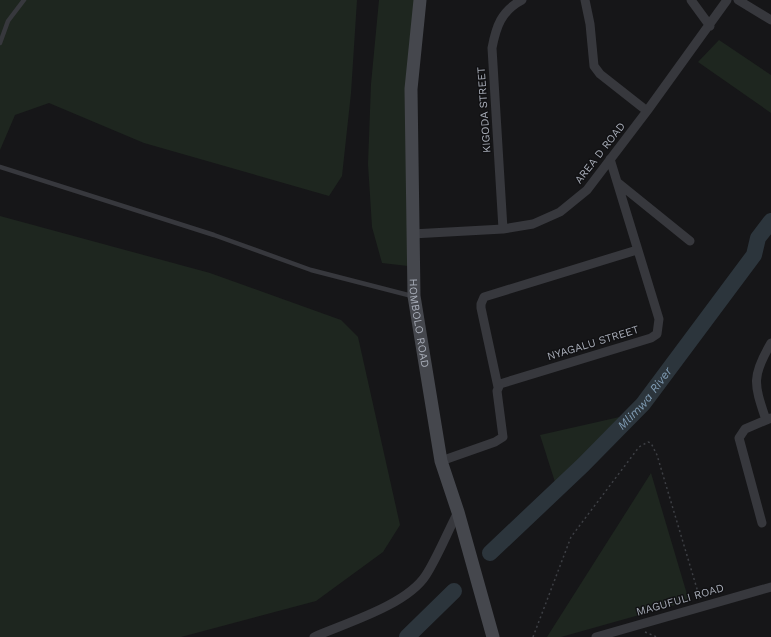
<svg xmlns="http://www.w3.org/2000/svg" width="771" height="637" font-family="'Work Sans',sans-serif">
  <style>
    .green { fill: #1e261f }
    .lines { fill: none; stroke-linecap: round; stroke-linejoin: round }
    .river { stroke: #2c353c; stroke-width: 16 }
    .path { stroke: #3d3f44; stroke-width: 1.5; stroke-dasharray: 2 3; stroke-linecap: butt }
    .lane { stroke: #37383d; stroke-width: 4.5 }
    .street { stroke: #37383d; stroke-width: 9 }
    .secondary { stroke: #45474d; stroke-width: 13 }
    .labels { text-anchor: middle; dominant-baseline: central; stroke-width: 3; stroke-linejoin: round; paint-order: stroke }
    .street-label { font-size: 11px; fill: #a8adb8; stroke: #111113 }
    .water-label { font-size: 12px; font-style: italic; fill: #7f9bb3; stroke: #111113 }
  </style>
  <rect width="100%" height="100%" fill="#161618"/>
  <path class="green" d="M 0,0 L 357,0 L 351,93 L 342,176 L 329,196 L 144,143 L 49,103 L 15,115 L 0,150 Z
    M 379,0 L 415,0 C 403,88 406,177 408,266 L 382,263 L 372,227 L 368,164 L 371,84 Z
    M 719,40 L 771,75 L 771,113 L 698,62 Z
    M 0,216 L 210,273 L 341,320 L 358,337 L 400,525 L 383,552 L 316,601 L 181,637 L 0,637 Z
    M 624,416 L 555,482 L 540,435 Z
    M 651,473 L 689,601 L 561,637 L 547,637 Z"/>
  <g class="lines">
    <g class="river">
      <path id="s1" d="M 490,553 L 583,465 L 643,404 L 754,255 L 758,238 L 771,221"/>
      <path d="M 407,637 L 454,591"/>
    </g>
    <path class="path" d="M 645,632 L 657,637
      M 533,637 L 571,537 L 639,447 L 648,442 L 651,443 L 657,455 L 700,599"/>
    <path class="lane" d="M 0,43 L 8,21 L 24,0
      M 0,167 L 214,235 L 311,270 L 412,296"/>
    <path class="street" d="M 585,0 L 590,24 L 594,66 L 600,74 L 647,111
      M 691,0 L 710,26
      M 738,0 L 771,20
      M 617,182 L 690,241
      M 503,229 L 492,48 C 496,27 501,11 522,0
      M 412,234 L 503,229 L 533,224 L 560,212 L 587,190 L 647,111 L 727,0
      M 498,387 L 481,308 L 481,304 L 484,297 L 637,250
      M 766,420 C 754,384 751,377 771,343
      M 441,461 L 495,442 L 503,437 L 497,391 L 500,384 L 651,338 L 657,334 L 659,319 L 610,159
      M 762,523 L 739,438 L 745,429 L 771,418
      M 314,637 C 346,623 407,605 426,575 C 438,556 447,533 458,512
      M 596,637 L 771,587"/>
    <path class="secondary" id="s2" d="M 420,0 L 411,89 L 414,296 L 441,461 L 458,512 L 493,637"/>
  </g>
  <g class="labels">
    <g class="street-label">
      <text transform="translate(484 110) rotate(-94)">KIGODA STREET</text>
      <text transform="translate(600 153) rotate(-52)">AREA D ROAD</text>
      <text stroke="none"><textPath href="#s2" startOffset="324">HOMBOLO ROAD</textPath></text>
      <text transform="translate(593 343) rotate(-17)">NYAGALU STREET</text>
      <text transform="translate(680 600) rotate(-16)">MAGUFULI ROAD</text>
    </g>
    <g class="water-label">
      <text stroke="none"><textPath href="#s1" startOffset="219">Mlimwa River</textPath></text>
    </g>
  </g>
</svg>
